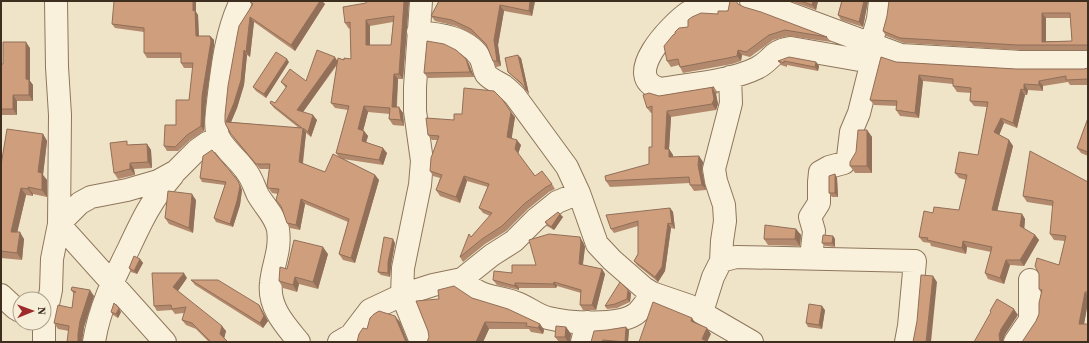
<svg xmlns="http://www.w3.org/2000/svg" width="1089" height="343" font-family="'Source Serif 4',serif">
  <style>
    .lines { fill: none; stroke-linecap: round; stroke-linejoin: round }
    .minor-casing { stroke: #8d765c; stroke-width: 24 }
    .minor { stroke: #faf1dc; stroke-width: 22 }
    .wall { fill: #b2896c; fill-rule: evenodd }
    .shaded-wall { fill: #916f58 }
    .building { fill: #cf9f7d; stroke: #916f58; fill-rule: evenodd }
  </style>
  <rect width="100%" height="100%" fill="#f0e4c8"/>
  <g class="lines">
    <g class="minor-casing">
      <path id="minor" d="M 241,1 C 226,32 222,68 218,102 C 217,113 214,127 219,138 C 225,150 238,159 246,171 C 252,178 254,187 258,195 C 265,207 275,216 278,229 C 281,251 273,263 271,283 C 268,307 285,325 299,342
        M 421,1 L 415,87 L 415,111 L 422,161 L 420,185 L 403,268 L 402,295 L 421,342
        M 722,1 C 712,4 698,7 689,12 C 671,24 619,78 661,89 C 690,84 731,81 757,68 C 773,60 770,51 791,48 L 871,62
        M 751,1 L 769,6 L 901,55 L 1020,62 L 1088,62
        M 418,32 C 439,34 466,37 479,56 C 483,61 483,69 486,74 C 491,80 498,82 504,86 C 508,89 512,93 515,96 L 567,167 L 579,193 L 597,244 L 612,260 L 644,288 L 652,293 L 690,306 L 752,342
        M 871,44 L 878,19 L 880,1
        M 811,258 L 814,231 L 810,217 L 819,203 L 819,182 L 820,172 L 829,167 L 844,163 L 848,157 L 851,132 L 859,113 L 875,49
        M 721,261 L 722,241 L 725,221 L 724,205 L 716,181 L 714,169 L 728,115 L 731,103 L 730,77
        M 462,279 C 483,300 492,294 517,303 C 528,307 536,315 548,318 C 568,323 622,327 638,312 C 643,307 648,299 652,293
        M 1,295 L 15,308 L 20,311
        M 702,312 L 713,277 L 721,261 L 736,257 L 915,261 L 909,326 L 906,342
        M 44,323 L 51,290 L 52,259 L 59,224 L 60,115 L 57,67 L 56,1
        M 44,342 L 44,323
        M 94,342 C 99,309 114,278 129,248 C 142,220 152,199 173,175
        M 165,342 L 59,224 L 80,203 L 91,197 L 127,190 L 158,181 L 176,171 L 197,150 L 207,143 L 219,138
        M 339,342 L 351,335 L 370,310 L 402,295 L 433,285 L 462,279 L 492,255 L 514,241 L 536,219 L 557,202 L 579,193
        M 582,342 L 587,322
        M 1015,342 L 1030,320 L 1030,280"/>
    </g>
    <use href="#minor" class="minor"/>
  </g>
  <path class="wall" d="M 196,1 L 196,12 L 198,15 L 199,36 L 210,36 L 214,40 L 214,45 L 206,101 L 204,131 L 190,140 L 178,151 L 167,151 L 164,146 L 189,100 L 193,68 L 184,68 L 181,63 L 181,58 L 147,58 L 144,53 L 144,32 L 115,28 L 112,24 Z
    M 249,1 L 322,1 L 325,4 L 295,51 L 254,22 L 250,57 L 247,55 L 244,85 L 237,108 L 231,122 L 299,128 L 274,108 L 270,103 L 275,103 L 286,88 L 281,82 L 306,81 L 337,60 L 351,59 L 350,28 L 349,29 L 345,23 L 409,1 L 403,79 L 398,79 L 397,107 L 403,113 L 404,126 L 393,125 L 389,119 L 390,114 L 368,112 L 363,131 L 364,131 L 368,136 L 366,142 L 387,153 L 383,165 L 343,159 L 375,175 L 379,180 L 355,263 L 343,260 L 339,254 L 348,222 L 305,204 L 300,230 L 290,228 L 287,223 L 278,194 L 272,193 L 267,186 L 269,169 L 260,169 L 234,139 L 226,125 L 252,5 ZM 393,22 L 391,45 L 370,45 L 370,26 ZM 337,65 L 331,103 L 335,108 L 348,110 L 336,153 L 339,157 L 325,172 L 303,164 L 306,133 L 311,137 L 317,120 L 303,112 Z
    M 439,1 L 535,1 L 532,16 L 504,11 L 498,45 L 501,66 L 496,67 L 493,61 L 487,46 L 474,35 L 456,26 L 435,21 L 431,16 Z
    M 790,1 L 818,1 L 816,10 Z
    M 837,1 L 868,1 L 863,27 L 841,20 L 838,15 L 841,2 Z
    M 1088,1 L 1088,50 L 1020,50 L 904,43 L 886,36 L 883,31 L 887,16 ZM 1046,18 L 1070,18 L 1072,41 L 1046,41 Z
    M 739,5 L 744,7 L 827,37 L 831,42 L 788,36 L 773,40 L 750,57 L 742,55 L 741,61 L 732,64 L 683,73 L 679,65 L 671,67 L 667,61 L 675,34 L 688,27 L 728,11 Z
    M 30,48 L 30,81 L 33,85 L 33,101 L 17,101 L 17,115 L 2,115 L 1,114 L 1,64 L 3,64 Z
    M 521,58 L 529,94 L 524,87 L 511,75 L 508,72 Z
    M 466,59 L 469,64 L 474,77 L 428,78 L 424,73 Z
    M 778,61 L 816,62 L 819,66 L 818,71 L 787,65 L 787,67 L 781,65 Z
    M 289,62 L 266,98 L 256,91 L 253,87 Z
    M 896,62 L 1016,69 L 1084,69 L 1088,68 L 1088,85 L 1070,85 L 1068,82 L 1043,86 L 1043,91 L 1028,90 L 1027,95 L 1025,95 L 1017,128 L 1004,123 L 999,135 L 1009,140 L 1013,146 L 997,211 L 1022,214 L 1025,219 L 1024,229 L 1035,235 L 1039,240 L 1024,266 L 1010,265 L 1004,284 L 988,279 L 985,273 L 991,252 L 967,247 L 966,254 L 931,246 L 930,243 L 923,242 L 919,237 L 933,213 L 959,210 L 966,180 L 959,178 L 955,173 L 978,155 L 987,107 L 974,106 L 970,101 L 971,93 L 957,92 L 953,86 L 953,84 L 923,81 L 919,118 L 900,116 L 896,110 L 897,106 L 874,105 L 870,100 Z
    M 714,87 L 718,93 L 716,94 L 718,104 L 716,110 L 671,117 L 669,149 L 673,155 L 673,157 L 699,156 L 703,162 L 702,171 L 706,190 L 694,191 L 690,185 L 690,183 L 610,187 L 606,181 L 649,164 L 652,147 L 652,113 L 651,113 L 647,108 L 659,96 Z
    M 515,117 L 511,139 L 521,145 L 518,154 L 535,176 L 552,184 L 555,189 L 549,192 L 528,209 L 506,231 L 485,244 L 463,262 L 460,257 L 471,237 L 490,216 L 483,213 L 479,208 L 488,187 L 467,181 L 460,203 L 440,196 L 436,190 L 440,178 L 433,176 L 430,171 L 437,140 L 432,140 L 428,135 L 454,120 Z
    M 1088,118 L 1088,156 L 1081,153 L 1077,148 Z
    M 867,130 L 872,137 L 872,173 L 855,173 L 850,166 Z
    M 43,134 L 47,141 L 43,175 L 47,180 L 47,197 L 33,194 L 33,196 L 26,195 L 17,232 L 24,239 L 22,260 L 1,258 L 1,165 Z
    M 147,144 L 151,150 L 152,168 L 134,169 L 135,175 L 118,179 L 114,173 L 129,145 Z
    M 203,156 L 240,185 L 242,190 L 240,205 L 233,227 L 216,222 L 214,218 L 225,185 L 202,182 L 200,178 Z
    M 835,174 L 837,178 L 838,197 L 832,197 L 829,193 Z
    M 1088,182 L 1088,302 L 1084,324 L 1088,342 L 1036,321 L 1039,314 L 1041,293 L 1039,289 L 1059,265 L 1065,241 L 1054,240 L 1050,234 L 1053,206 L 1027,202 L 1023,196 Z
    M 196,200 L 193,233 L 169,224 L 165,218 Z
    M 670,208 L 673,212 L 675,229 L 671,228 L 665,271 L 658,282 L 637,265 L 634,261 L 638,254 L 638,226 L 614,233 L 611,229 Z
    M 560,214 L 563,217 L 554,230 L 547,226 L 545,222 Z
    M 796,229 L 801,235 L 800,246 L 768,245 L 764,239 Z
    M 833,236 L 835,239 L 835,247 L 825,246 L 822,243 Z
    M 583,242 L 585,247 L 583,265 L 602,269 L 605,274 L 596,310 L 583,310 L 580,305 L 581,293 L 557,286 L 556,288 L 519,288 L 519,290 L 497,285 L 493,280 L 512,273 L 536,265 Z
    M 395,243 L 391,266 L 390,277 L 381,275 L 378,272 Z
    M 328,254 L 318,289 L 299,284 L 297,292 L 283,288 L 279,281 L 287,269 Z
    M 140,259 L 143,263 L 137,274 L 131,272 L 129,268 Z
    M 187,278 L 178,291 L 226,331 L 224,338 L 228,342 L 209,342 L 196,329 L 186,325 L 182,320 L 184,313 L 175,314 L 172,310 L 157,311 L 154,306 Z
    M 191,280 L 259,305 L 262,310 L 268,321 L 263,328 L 195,285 Z
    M 71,290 L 94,296 L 84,327 L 82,342 L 67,342 L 69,331 L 58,329 L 54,323 L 72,308 L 74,294 Z
    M 631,293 L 630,302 L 617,308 L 607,309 L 605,306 Z
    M 472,298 L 540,324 L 544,330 L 543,334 L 531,332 L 529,329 L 489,329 L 483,342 L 427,342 Z
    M 825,310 L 822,329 L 808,327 L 806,323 Z
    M 111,312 L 121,312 L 118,318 L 113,315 Z
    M 566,327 L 571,334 L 570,342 L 559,342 L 555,337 Z
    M 629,330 L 628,342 L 591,342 Z"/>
  <path class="shaded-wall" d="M 193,1 L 196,1 L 196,12 L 198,15 L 199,41 L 196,36 L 193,11 Z
    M 320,1 L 322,1 L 325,4 L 295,51 L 291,45 Z
    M 404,1 L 409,1 L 403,79 L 399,74 Z
    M 530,1 L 535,1 L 532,16 L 529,11 Z
    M 813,1 L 818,1 L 816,10 L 812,5 Z
    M 864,1 L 868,1 L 863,27 L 859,22 Z
    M 500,5 L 504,11 L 498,45 L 501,66 L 497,61 L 494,40 Z
    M 1042,13 L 1046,18 L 1046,45 L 1042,42 Z
    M 250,17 L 254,22 L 250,57 L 246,52 Z
    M 366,20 L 370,26 L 370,51 L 366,45 Z
    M 210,36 L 214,40 L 214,45 L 206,101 L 204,131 L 201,126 L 202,96 Z
    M 26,42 L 30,48 L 30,81 L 33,85 L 33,101 L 29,95 L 26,79 Z
    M 244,50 L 247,55 L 244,85 L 237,108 L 229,127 L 226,122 Z
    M 738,50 L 742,55 L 741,61 L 737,56 Z
    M 518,55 L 521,58 L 529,94 L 526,90 Z
    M 335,57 L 338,62 L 301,115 L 297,110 Z
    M 287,59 L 289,62 L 266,98 L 264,94 Z
    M 466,59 L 469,64 L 474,77 L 470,72 Z
    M 816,62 L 819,66 L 818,71 L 815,67 Z
    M 394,74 L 398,79 L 396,112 L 392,107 Z
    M 919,75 L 923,81 L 919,118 L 915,113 Z
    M 1039,81 L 1043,86 L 1043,91 L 1039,85 Z
    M 1024,84 L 1028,90 L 1027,95 L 1024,90 Z
    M 712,88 L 716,94 L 718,104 L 716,110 L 712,104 Z
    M 1021,89 L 1025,95 L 1017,128 L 1013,123 Z
    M 13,95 L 17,101 L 17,115 L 13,109 Z
    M 364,106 L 368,112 L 362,135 L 358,129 Z
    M 399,107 L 403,113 L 404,126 L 401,120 Z
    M 667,111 L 671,117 L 669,149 L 673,155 L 673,163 L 669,157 L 665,149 Z
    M 511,112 L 515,117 L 511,143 L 507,137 Z
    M 313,115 L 317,120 L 311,137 L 308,132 Z
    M 1001,118 L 1004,123 L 998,138 L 994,132 Z
    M 303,128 L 306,133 L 302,167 L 299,162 Z
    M 867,130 L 872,137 L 872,173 L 867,166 Z
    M 364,131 L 368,136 L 365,146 L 362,141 Z
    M 43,134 L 47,141 L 43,175 L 47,180 L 47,197 L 42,190 L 38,172 Z
    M 517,140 L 521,145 L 518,154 L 515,149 Z
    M 1009,140 L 1013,146 L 996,216 L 992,210 Z
    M 147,144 L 151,150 L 152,168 L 148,162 Z
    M 383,148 L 387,153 L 383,165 L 379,160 Z
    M 699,156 L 703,162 L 702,171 L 706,190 L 702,185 L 698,165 Z
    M 130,163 L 134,169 L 135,175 L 130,169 Z
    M 230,171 L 240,185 L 242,190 L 240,205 L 233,227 L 230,224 Z
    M 835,174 L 837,178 L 838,197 L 835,193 Z
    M 375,175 L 379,180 L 355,263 L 351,258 Z
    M 464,176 L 467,181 L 460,203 L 456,197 Z
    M 28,187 L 33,194 L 33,196 L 28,189 Z
    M 21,188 L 26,195 L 16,238 L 11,232 Z
    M 192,194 L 196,200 L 193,233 L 189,228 Z
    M 301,199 L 305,204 L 300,230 L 296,225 Z
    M 670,208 L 673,212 L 675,229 L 672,224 Z
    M 560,214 L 563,217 L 554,230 L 551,227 Z
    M 1022,214 L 1025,219 L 1024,232 L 1020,226 Z
    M 668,223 L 671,228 L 665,271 L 658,282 L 655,277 Z
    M 796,229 L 801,235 L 800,246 L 795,239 Z
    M 20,232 L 24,239 L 22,260 L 17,253 Z
    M 1035,235 L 1039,240 L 1024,266 L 1020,260 Z
    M 833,236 L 835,239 L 835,247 L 832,243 Z
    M 580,237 L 583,242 L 585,247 L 582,269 L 579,264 Z
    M 393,239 L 395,243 L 391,266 L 390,277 L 388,273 L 388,262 Z
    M 963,241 L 967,247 L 966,254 L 962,248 Z
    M 323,247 L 328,254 L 318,289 L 313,282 Z
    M 140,259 L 143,263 L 137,274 L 134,271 Z
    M 1006,260 L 1010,265 L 1004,284 L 1000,278 Z
    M 602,269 L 605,274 L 596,310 L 592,305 Z
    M 184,273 L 187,278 L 177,292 L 173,287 Z
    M 933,276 L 937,282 L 931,342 L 926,342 Z
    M 295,277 L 299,284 L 297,292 L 293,285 Z
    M 554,282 L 557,286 L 556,288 L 553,284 Z
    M 515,283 L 519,288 L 519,290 L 515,286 Z
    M 90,290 L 94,296 L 84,327 L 82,342 L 78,342 L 78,334 L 80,321 Z
    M 628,290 L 631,293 L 630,302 L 627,299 Z
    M 1085,292 L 1088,296 L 1088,302 L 1083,330 L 1079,324 Z
    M 259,305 L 262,310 L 268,321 L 263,328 L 260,323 Z
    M 822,306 L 825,310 L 822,329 L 819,325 Z
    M 119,308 L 121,312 L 118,318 L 116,314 Z
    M 1014,309 L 1018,315 L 1005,335 L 1003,341 L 1003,342 L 1000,342 L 999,335 L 1001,329 Z
    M 395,316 L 400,322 L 408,342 L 406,342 L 405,340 Z
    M 692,318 L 696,324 L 691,321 Z
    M 485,322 L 489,329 L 483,342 L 476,342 Z
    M 540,324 L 544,330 L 543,334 L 538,328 Z
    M 222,326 L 226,331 L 224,339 L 220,334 Z
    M 566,327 L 571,334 L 570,342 L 568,342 L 565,337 Z
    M 626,327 L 629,330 L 628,342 L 625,342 Z
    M 707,328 L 711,334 L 707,342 L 702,339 Z"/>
  <path class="building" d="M 114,1 L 193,1 L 193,11 L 195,10 L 196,36 L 210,36 L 211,41 L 202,96 L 201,126 L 187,135 L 175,147 L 164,146 L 165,125 L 176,125 L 176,100 L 189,100 L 193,63 L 181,63 L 181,53 L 144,53 L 144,28 L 112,24 Z
    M 249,1 L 320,1 L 291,45 L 250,17 L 246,52 L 244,50 L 241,80 L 234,103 L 226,122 L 302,128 L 270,103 L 271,101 L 275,103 L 287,86 L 281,82 L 290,69 L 306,81 L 317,50 L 335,57 L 297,110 L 313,115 L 308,132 L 303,128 L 299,162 L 325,172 L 333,154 L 375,175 L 351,258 L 339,254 L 349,219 L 301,199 L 296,225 L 287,223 L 281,206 L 276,200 L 279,189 L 268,188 L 267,186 L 270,164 L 256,164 L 231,134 L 226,125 L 225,122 L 225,115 L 228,86 L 237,36 L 239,26 L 253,4 Z
    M 367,1 L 404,1 L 399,74 L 394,74 L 392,107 L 399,107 L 401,120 L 389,119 L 390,108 L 364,106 L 358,129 L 364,131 L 362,141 L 383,148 L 379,160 L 336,153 L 349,106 L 331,103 L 338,58 L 344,60 L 344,58 L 351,59 L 350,22 L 345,23 L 343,7 L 366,3 ZM 394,16 L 391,45 L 366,45 L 366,20 Z
    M 439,1 L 530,1 L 529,11 L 500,5 L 494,40 L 497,61 L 493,61 L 486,44 L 471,29 L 452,20 L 431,16 Z
    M 730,1 L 736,1 L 738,4 L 744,7 L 761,12 L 827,37 L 785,30 L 769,35 L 746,52 L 738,50 L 737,56 L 728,58 L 680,67 L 678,59 L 667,61 L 664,46 L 673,35 L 675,34 L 675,32 L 679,28 L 688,27 L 688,20 L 692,17 L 701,13 L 718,14 L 718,11 L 728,11 Z
    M 801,1 L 813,1 L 812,5 Z
    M 842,1 L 864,1 L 859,22 L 838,15 Z
    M 889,1 L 1088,1 L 1088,45 L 1017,45 L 900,38 L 883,31 L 887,16 ZM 1042,13 L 1070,13 L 1072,41 L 1042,42 Z
    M 427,41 L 444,44 L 456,50 L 466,59 L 470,72 L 424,73 Z
    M 3,42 L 26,42 L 26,79 L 29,80 L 29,95 L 13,95 L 13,109 L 1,109 L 1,64 L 3,64 Z
    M 276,52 L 287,59 L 264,94 L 253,87 Z
    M 518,55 L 526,90 L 521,83 L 508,72 L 505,58 Z
    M 789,57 L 816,62 L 815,67 L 784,61 L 784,63 L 778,61 Z
    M 881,57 L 896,62 L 1016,69 L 1084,69 L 1088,68 L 1088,79 L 1066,80 L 1066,76 L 1039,81 L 1039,85 L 1024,84 L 1024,90 L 1021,89 L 1013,123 L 1001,118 L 994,132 L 1009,140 L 992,210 L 1022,214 L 1020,226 L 1035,235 L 1020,260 L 1006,260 L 1000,278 L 985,273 L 992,247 L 963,241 L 962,248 L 927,240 L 928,238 L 919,237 L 924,211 L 933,213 L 934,207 L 959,210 L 967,175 L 955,173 L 959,152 L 978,155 L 988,102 L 970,101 L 971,88 L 953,86 L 953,79 L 919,75 L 915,113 L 896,110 L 897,101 L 870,100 Z
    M 714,87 L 712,88 L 714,99 L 712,104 L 667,111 L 665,149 L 669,149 L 669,157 L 699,156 L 698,165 L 702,185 L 690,185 L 689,177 L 606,181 L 605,176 L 649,164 L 649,147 L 652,147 L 652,106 L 647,108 L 643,95 L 649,93 L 659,96 Z
    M 464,88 L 494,91 L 502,99 L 511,112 L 507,137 L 517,140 L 515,149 L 535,176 L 542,171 L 552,184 L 546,187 L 524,204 L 502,226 L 482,239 L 460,257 L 469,234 L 471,237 L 492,213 L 479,208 L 489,184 L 464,176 L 456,197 L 436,190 L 442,175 L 430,171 L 431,158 L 439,136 L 428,135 L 426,118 L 454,120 L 454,114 L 462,114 Z
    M 1088,118 L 1088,152 L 1077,148 Z
    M 7,129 L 43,134 L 38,172 L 42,173 L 42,190 L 28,187 L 28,189 L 21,188 L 11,232 L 20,232 L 17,253 L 1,251 L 1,165 Z
    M 858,130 L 867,130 L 867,166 L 850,166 L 850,162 L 856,152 Z
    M 127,141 L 127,145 L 147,144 L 148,162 L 130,163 L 130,169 L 114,173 L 110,143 Z
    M 212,150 L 230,171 L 238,181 L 240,186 L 237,201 L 230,224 L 214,218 L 226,182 L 200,178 L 203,156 Z
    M 1030,151 L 1088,182 L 1088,292 L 1085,292 L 1079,324 L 1088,324 L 1088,342 L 1022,342 L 1036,321 L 1039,314 L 1039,303 L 1042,290 L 1039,289 L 1039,274 L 1035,266 L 1037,258 L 1059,265 L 1066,236 L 1050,234 L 1053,201 L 1023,196 Z
    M 835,174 L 835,193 L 829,193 L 829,176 Z
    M 168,191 L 192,194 L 189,228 L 165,218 Z
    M 670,208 L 672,224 L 668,223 L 662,267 L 655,277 L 634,261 L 638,254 L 638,221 L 611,229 L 606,215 Z
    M 558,212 L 560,214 L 551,227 L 545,222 Z
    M 765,225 L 796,229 L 795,239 L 764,239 Z
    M 549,234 L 580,237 L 581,242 L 579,264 L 602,269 L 592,305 L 580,305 L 581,290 L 554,282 L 553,284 L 515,283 L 515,286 L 493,280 L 494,271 L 512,273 L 512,265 L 536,265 L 529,240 Z
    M 823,235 L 833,236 L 832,243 L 822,243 Z
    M 384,237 L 393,239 L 388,262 L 388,273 L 378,272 Z
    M 294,240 L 323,247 L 313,282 L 295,277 L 293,285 L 279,281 L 280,267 L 287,269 Z
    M 134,256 L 140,259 L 134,271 L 129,268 Z
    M 152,273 L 184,273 L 173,287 L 222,326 L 220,334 L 228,342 L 211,342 L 192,323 L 182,320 L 186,307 L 172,309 L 171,305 L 154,306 Z
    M 921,275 L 933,276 L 926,342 L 913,342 L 917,321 Z
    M 191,280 L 218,280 L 259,305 L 264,316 L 260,323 Z
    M 620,282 L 628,290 L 627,299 L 615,304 L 605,306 Z
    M 454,286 L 472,298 L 508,309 L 540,324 L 538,328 L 526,326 L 527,323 L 485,322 L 476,342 L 427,342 L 429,337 L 428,331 L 416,301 L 439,299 L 438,290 Z
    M 72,287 L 90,290 L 80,321 L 78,334 L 78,342 L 67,342 L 69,326 L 54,323 L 58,305 L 72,308 L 74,292 L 76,292 L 71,290 Z
    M 997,299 L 1014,309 L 1001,329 L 999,335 L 1000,342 L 974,342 L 991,312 L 990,311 Z
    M 653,302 L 692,318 L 691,321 L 707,328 L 702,339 L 710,342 L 639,342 Z
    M 114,303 L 119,308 L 116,314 L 111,312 Z
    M 809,304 L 822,306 L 819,325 L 806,323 Z
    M 379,311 L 395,316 L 406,342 L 357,342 L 359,334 L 363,328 L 367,329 L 370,318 L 374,314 Z
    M 556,326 L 566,327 L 565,337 L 555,337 Z
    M 626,327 L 625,342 L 603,340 L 602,342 L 591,342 L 594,331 L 607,330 Z"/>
  <rect width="1089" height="343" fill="none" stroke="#3d2e20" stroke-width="4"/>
  <g transform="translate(32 311) rotate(89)"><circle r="19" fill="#f7eed8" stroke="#ada18e"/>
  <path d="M0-3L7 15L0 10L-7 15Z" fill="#9e2a2b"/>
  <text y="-6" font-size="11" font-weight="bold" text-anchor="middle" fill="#3d2e20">N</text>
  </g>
</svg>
